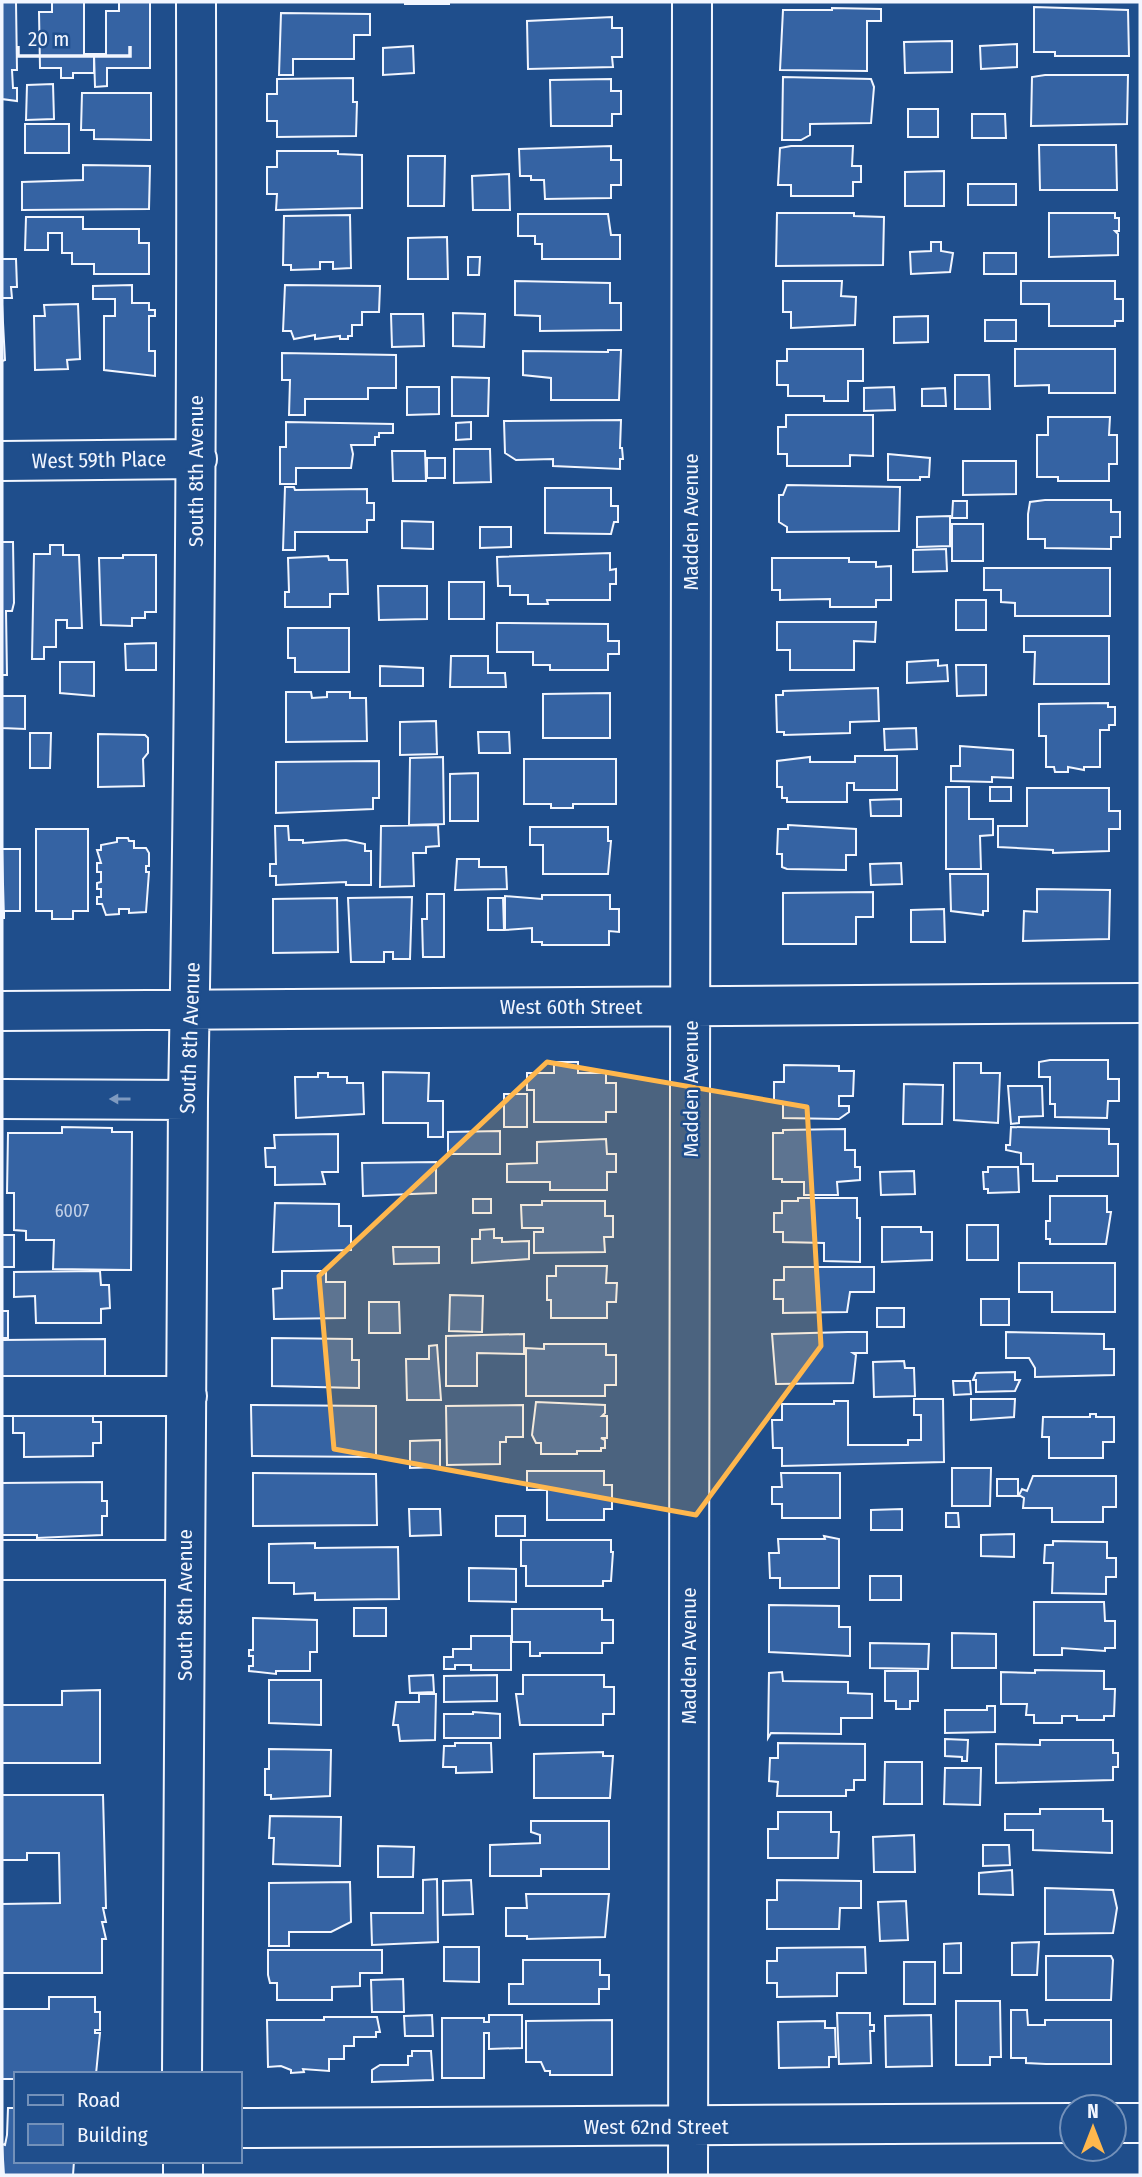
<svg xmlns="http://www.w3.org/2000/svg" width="1142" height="2177" font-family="'Fira Sans Condensed',sans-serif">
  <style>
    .building { fill: #3563a3; stroke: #f2f6ff; stroke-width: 2 }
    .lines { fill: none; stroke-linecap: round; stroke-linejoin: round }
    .minor-casing { stroke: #f2f6ff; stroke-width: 42 }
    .minor { stroke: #1f4e8c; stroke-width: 38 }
    .oneway { fill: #7e9ac0 }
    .marked { fill: #ffb74d; fill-opacity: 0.2; stroke: #ffb74d; stroke-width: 5; stroke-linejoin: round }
    .labels { text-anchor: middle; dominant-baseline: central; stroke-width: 5; stroke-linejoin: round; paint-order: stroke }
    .number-label { font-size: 18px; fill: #c3d1e8 }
    .street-label { font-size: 21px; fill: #f2f6ff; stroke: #1f4e8c }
  </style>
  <rect width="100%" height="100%" fill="#1f4e8c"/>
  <path class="building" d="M 2,2 L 16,2 L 17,70 L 12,70 L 13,88 L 17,88 L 17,101 L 2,99 Z
    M 52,2 L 84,2 L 84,54 L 94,54 L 94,73 L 73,73 L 73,78 L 61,78 L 61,68 L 40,68 L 39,12 L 52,12 Z
    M 119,2 L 150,2 L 150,68 L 107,68 L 107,86 L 95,87 L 94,54 L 106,54 L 106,11 L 119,11 Z
    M 405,2 L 449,2 L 449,4 L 405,4 Z
    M 1034,7 L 1128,10 L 1129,56 L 1055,56 L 1055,52 L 1034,52 Z
    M 832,8 L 881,9 L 881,21 L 867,21 L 867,71 L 780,70 L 783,10 L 832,10 Z
    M 281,13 L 370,14 L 370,35 L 354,35 L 354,59 L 293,59 L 293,75 L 279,75 Z
    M 612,17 L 612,28 L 622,28 L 622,57 L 612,57 L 613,67 L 528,69 L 527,21 Z
    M 952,41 L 952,72 L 905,73 L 904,42 Z
    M 1017,44 L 1017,67 L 981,69 L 980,46 Z
    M 413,46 L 414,73 L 383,75 L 383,48 Z
    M 1045,75 L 1128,75 L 1127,124 L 1031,126 L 1032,77 Z
    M 783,77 L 871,79 L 874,87 L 871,123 L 810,124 L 810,135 L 801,140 L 782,140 Z
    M 353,78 L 353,102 L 357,102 L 356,136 L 277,137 L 277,121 L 267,121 L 267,94 L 277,94 L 277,79 Z
    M 611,79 L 611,91 L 621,91 L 621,114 L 612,114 L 612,126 L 551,126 L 550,80 Z
    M 53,84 L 54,119 L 26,120 L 27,85 Z
    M 82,93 L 151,93 L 151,140 L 94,139 L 94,130 L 81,130 Z
    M 908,109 L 938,109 L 938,137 L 908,137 Z
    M 972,114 L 1005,114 L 1006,138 L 972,138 Z
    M 25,124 L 69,124 L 69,153 L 25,153 Z
    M 1039,145 L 1116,145 L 1117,190 L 1040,190 Z
    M 611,146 L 611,160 L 621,160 L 621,185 L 611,185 L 611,198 L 545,199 L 544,180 L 531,180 L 531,176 L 520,176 L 519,149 Z
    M 791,146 L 853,146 L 852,166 L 861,166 L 861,182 L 853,182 L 853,196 L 791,196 L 791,185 L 778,185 L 780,148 Z
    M 277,151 L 338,151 L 338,154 L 362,155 L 362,208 L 276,210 L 277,194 L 267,194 L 267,167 L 277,167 Z
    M 408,156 L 445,156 L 444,206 L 408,206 Z
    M 83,165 L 150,166 L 149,209 L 22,210 L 22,182 L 83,180 Z
    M 944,171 L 944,206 L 905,206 L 905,172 Z
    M 509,174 L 510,210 L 473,210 L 472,176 Z
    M 968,184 L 1016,184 L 1016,205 L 968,205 Z
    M 777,213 L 854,213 L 854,216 L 884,217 L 883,265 L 776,266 Z
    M 1049,213 L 1115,213 L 1115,218 L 1119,218 L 1119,231 L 1115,231 L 1118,234 L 1118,255 L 1049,257 Z
    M 518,214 L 608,214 L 611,235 L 620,235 L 620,259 L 542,259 L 542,244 L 535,244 L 535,236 L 518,236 Z
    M 350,215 L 351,268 L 333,269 L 333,262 L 320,262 L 320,269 L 291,270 L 291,265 L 283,265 L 284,216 Z
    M 26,217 L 83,217 L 83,229 L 139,229 L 139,243 L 149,243 L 149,274 L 94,274 L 94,264 L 72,264 L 72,253 L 62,253 L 62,233 L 48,233 L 48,250 L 25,250 Z
    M 447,237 L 448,279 L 408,279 L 408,238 Z
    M 931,242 L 941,242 L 941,251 L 953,253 L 950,272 L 911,274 L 910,252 L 931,251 Z
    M 984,253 L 1016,253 L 1016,274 L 984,274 Z
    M 468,257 L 480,257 L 479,275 L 468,275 Z
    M 2,259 L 16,259 L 17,287 L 11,287 L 12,298 L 2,298 Z
    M 515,281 L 610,283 L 610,303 L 621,303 L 621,330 L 540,331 L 540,316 L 515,315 Z
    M 783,281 L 842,281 L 841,296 L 856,297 L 855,325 L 791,328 L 791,312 L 783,312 Z
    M 1021,281 L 1115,281 L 1115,299 L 1123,299 L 1123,321 L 1115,321 L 1115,326 L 1049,326 L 1049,304 L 1021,304 Z
    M 132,285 L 132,303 L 149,303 L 149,310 L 155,310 L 155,316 L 149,316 L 149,351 L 155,351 L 155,376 L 104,370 L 104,316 L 115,316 L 115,299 L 93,299 L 93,286 Z
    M 285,285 L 380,286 L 379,312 L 362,312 L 362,325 L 352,325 L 352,336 L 348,336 L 348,339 L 340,339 L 340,336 L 315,339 L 315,335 L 294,339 L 291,331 L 283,331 Z
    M 2,304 L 5,360 L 2,361 Z
    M 78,304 L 80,359 L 67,360 L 68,369 L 35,370 L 34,316 L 45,316 L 44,305 Z
    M 453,313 L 485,314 L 484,347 L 453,346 Z
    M 391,314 L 423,314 L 424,346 L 392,347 Z
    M 928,316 L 928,342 L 894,343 L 894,317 Z
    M 985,320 L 1016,320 L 1016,341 L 985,341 Z
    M 787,349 L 863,349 L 863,381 L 848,381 L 848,401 L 824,401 L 824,396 L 788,396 L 788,385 L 777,385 L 777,361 L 787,361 Z
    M 1015,349 L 1115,349 L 1115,393 L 1049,393 L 1049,385 L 1015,386 Z
    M 608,350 L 621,350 L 619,400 L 551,400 L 551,378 L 523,375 L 523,351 L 608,352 Z
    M 282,353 L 396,355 L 396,388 L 368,388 L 368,399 L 305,399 L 305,415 L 289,415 L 290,380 L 282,380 Z
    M 955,375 L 989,375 L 990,409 L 955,409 Z
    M 452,377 L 489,378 L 488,416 L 452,416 Z
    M 407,387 L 439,387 L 439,414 L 407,415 Z
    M 894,387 L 895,410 L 864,411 L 864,388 Z
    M 945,388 L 946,406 L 922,406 L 922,389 Z
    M 786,415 L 873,415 L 873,456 L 850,455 L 850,466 L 787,466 L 787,454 L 778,454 L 778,427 L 786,427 Z
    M 1048,417 L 1110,417 L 1109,435 L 1117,435 L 1117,464 L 1109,464 L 1109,481 L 1058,481 L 1058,477 L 1037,477 L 1037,435 L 1048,435 Z
    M 621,420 L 620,448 L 622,448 L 623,459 L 620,459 L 620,469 L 553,466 L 553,459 L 516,460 L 505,453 L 504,421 Z
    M 286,422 L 393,424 L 393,433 L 379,433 L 379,437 L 375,437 L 375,445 L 351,445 L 353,454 L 351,468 L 296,468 L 296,484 L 280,484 L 280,447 L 286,447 Z
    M 471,422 L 471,439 L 456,440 L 456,423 Z
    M 454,449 L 490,449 L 491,482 L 454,483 Z
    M 392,451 L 425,451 L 426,481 L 393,481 Z
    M 888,454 L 930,458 L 929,477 L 920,477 L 920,480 L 888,480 Z
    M 427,458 L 445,458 L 445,478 L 427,478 Z
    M 963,461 L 1016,461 L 1016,494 L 963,495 Z
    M 787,485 L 900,487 L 899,531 L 787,532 L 787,527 L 779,522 L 779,495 L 783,495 Z
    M 285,487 L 294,487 L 295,490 L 367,489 L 367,503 L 374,503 L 374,520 L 367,520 L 367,532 L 295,532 L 295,550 L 283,550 Z
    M 545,488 L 611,488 L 611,506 L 618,506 L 618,522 L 614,522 L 611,534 L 545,533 Z
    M 1045,500 L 1111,500 L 1111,512 L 1120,512 L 1120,537 L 1111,537 L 1111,549 L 1045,548 L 1045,539 L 1028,539 L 1028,514 L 1030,502 Z
    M 953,501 L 967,501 L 967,518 L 952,518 Z
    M 950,516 L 950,546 L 917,547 L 917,517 Z
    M 402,521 L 433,522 L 433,549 L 402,548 Z
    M 952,524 L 983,524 L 983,561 L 952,561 Z
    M 480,527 L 511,527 L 511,547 L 480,548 Z
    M 2,542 L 13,542 L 14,603 L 12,611 L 6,611 L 7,675 L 2,675 Z
    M 50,545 L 63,545 L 63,555 L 79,555 L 82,628 L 67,628 L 67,620 L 56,620 L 56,647 L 44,647 L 44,659 L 32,659 L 34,554 L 50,554 Z
    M 946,549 L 947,571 L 913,572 L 913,550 Z
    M 610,553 L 610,570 L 616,569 L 616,584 L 610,584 L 610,600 L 547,600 L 548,604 L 528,604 L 528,595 L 510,595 L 510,586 L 498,586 L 497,557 Z
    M 123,555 L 156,555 L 156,612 L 145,612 L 145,618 L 132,618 L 132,626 L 101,625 L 99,558 L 123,558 Z
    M 328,556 L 329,560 L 347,560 L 348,594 L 330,594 L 330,607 L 285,607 L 285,592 L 289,592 L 288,558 Z
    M 772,558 L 849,558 L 849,562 L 876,562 L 876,567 L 891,566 L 891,600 L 876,600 L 876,607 L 830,607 L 830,599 L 780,600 L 780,590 L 772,590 Z
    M 984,568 L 1110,568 L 1110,616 L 1015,616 L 1015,603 L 1001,602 L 1001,590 L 984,590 Z
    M 449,582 L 484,582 L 484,619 L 449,619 Z
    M 378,586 L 427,586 L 427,619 L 379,620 Z
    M 956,600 L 986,600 L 986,630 L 956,630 Z
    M 777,622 L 876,622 L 875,642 L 854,641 L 854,670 L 790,670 L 790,650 L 777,650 Z
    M 497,623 L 608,624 L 608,641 L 619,641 L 619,654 L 608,654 L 608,670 L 550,670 L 550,665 L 533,665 L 533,652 L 497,652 Z
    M 288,628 L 349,628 L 349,672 L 295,672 L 295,658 L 288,658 Z
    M 1024,636 L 1109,636 L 1109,684 L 1034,684 L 1035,652 L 1024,652 Z
    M 156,643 L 156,670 L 126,670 L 125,644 Z
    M 451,656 L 488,656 L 488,673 L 505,673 L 506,687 L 450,687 Z
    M 938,660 L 938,666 L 947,665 L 948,681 L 907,683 L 907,662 Z
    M 60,662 L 94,662 L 94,696 L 60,693 Z
    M 956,665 L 986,665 L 986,695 L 957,696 Z
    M 380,666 L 423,668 L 423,686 L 380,686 Z
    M 878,688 L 879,721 L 850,722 L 850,733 L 784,735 L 784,732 L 777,732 L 776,695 L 783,695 L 783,691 Z
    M 286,692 L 311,692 L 312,698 L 327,697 L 327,692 L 350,692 L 350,698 L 366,698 L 367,741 L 286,742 Z
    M 610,693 L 610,738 L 543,738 L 543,694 Z
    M 2,696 L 25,696 L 25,729 L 2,728 Z
    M 1108,703 L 1108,707 L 1115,707 L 1115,725 L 1109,725 L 1109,730 L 1100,730 L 1100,767 L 1084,767 L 1084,770 L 1068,767 L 1068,772 L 1055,772 L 1054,767 L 1046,767 L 1046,736 L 1039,736 L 1039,704 Z
    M 436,721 L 437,754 L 400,755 L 400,722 Z
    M 916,728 L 917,749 L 885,750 L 884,729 Z
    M 478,732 L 509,732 L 510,753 L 479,753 Z
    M 30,733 L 51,733 L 50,768 L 30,768 Z
    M 98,734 L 145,735 L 148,738 L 148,753 L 143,759 L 144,786 L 98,787 Z
    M 960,746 L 1013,750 L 1013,778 L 992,777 L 992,782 L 951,781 L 951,766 L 960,766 Z
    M 855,756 L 897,756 L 897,790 L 854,790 L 854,783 L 847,783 L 847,802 L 787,802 L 787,798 L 782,798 L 782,787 L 777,787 L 777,761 L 810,757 L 810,762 L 855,762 Z
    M 443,757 L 444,824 L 409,825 L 410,758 Z
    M 524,759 L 616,759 L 616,804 L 573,804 L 573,808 L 551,808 L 551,804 L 524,804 Z
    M 379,761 L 379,798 L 373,798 L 373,809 L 276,813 L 276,762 Z
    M 478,773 L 478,821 L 450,821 L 450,774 Z
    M 946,787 L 969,787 L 969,819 L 993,819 L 993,835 L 980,836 L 981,869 L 946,869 Z
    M 990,787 L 1011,787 L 1011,801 L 990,801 Z
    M 1027,788 L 1109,788 L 1109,811 L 1120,811 L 1120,829 L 1109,829 L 1109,851 L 1053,853 L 1053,850 L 998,847 L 998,826 L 1027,826 Z
    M 901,799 L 901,816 L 871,816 L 870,800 Z
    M 438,825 L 439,846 L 426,847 L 426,853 L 413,853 L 414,886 L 380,887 L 381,826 Z
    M 788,825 L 856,829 L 856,855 L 846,855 L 846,870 L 787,869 L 782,867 L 782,854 L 777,854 L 778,829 L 788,829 Z
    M 275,826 L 288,826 L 289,840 L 303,840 L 303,843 L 346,840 L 365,844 L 365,851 L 371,851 L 371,885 L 346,885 L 346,882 L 276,885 L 276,876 L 270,876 L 270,864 L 276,864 Z
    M 530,827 L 608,827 L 608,841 L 611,841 L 608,874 L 543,874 L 543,845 L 530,845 Z
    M 36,829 L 88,829 L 88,911 L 73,911 L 73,919 L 52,919 L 52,911 L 36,911 Z
    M 117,838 L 128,838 L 129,841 L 134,841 L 134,848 L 146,848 L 149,853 L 149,866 L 146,866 L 146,872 L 149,872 L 146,912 L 129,913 L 129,909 L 119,909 L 119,914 L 106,915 L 102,904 L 97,904 L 97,897 L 101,897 L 101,889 L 97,889 L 97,883 L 101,882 L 101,872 L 97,872 L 97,863 L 101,863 L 97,850 L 101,850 L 101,845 L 117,842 Z
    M 2,849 L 20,849 L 20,911 L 4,911 L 4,919 Z
    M 457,859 L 479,859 L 479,867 L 506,867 L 507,889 L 455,890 Z
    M 901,863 L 902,884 L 871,885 L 870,864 Z
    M 950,874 L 988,874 L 988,911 L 983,911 L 983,915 L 951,911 Z
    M 1037,889 L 1110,890 L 1109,939 L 1023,941 L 1024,911 L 1037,912 Z
    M 873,892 L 873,917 L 856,917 L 856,944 L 783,944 L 783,893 Z
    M 427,894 L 444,894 L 444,957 L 423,957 L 422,919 L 427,919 Z
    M 542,895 L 610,895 L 610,909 L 619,909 L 619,932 L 609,931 L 609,945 L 542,945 L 542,942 L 532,942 L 532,928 L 505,930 L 505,896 L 542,899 Z
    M 412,897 L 410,959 L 393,959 L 393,952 L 384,952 L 384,962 L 351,962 L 348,898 Z
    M 337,898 L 338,952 L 273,953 L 273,899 Z
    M 488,898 L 503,898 L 504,930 L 488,930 Z
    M 944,909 L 945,942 L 911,942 L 911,910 Z
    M 1050,1060 L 1108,1060 L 1108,1079 L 1119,1079 L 1119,1101 L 1108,1101 L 1107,1118 L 1055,1117 L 1055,1104 L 1050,1104 L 1050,1077 L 1039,1077 L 1039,1062 Z
    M 554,1062 L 578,1062 L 578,1073 L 606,1073 L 606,1083 L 616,1083 L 616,1112 L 606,1112 L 606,1122 L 534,1122 L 534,1090 L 527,1090 L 527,1073 L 554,1073 Z
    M 954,1063 L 981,1063 L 981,1073 L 1000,1073 L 998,1123 L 954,1120 Z
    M 784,1065 L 839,1066 L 839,1071 L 854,1071 L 853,1096 L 839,1096 L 839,1106 L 849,1106 L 849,1112 L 839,1119 L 783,1118 L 783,1102 L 774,1101 L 774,1082 L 784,1082 Z
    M 383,1072 L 429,1073 L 428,1101 L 443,1101 L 443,1137 L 428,1137 L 428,1123 L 383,1123 Z
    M 318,1073 L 328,1073 L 328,1077 L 347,1077 L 347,1083 L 363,1083 L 364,1114 L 296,1118 L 295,1077 L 318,1077 Z
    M 904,1084 L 943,1085 L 942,1124 L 903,1124 Z
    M 1008,1086 L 1042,1086 L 1043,1116 L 1019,1117 L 1019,1123 L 1011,1124 Z
    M 504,1094 L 527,1094 L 527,1127 L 504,1127 Z
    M 62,1127 L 112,1128 L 112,1132 L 132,1132 L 131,1270 L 53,1269 L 54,1240 L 26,1240 L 26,1231 L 14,1230 L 14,1193 L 7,1193 L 8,1133 L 62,1133 Z
    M 1011,1127 L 1109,1129 L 1109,1144 L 1118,1144 L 1118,1176 L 1057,1176 L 1057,1181 L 1033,1181 L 1033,1164 L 1021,1164 L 1021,1153 L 1006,1150 L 1006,1145 L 1010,1145 Z
    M 845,1129 L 845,1150 L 855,1150 L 855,1167 L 860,1167 L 860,1180 L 837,1182 L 838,1195 L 804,1195 L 804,1182 L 782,1182 L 782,1179 L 773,1179 L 773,1133 L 783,1133 L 783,1130 Z
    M 500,1131 L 500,1154 L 448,1154 L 448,1132 Z
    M 338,1134 L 338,1172 L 322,1172 L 325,1184 L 275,1185 L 275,1167 L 266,1167 L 265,1148 L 275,1148 L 274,1135 Z
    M 606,1139 L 607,1154 L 616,1154 L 616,1172 L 607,1172 L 607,1190 L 550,1190 L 550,1182 L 507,1182 L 507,1164 L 537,1163 L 537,1142 Z
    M 436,1162 L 436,1193 L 363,1196 L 362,1163 Z
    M 988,1167 L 1018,1167 L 1019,1192 L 988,1193 L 988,1189 L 984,1189 L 983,1172 L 988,1172 Z
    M 914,1171 L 915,1194 L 881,1195 L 880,1172 Z
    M 1050,1196 L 1107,1196 L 1107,1212 L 1111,1212 L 1106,1244 L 1050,1244 L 1050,1239 L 1046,1239 L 1046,1221 L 1050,1221 Z
    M 798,1198 L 857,1198 L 857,1218 L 860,1218 L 860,1262 L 824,1261 L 824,1243 L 783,1242 L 783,1232 L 774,1232 L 774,1213 L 782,1213 L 782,1201 L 798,1201 Z
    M 473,1199 L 491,1199 L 491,1213 L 473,1213 Z
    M 542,1201 L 605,1201 L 605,1216 L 613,1216 L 613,1237 L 604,1237 L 605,1252 L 534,1253 L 534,1232 L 543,1232 L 543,1228 L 522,1228 L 521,1205 L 542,1205 Z
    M 275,1203 L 339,1204 L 339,1226 L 351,1226 L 351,1250 L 273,1252 Z
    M 967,1225 L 998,1225 L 998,1260 L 967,1260 Z
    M 882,1227 L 921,1227 L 921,1232 L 932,1232 L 932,1260 L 882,1262 Z
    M 494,1229 L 494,1238 L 502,1238 L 502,1242 L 529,1241 L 529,1259 L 472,1263 L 472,1239 L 480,1239 L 480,1230 Z
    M 2,1235 L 14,1235 L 14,1267 L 2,1267 Z
    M 393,1247 L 439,1247 L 439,1263 L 394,1264 Z
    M 1019,1263 L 1115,1263 L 1115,1312 L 1052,1312 L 1052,1292 L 1019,1292 Z
    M 556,1266 L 607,1266 L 606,1283 L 617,1283 L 616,1302 L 607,1302 L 607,1318 L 551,1318 L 551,1300 L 547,1300 L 547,1276 L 556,1276 Z
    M 784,1267 L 874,1267 L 874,1292 L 850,1292 L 847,1312 L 783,1313 L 783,1299 L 774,1299 L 774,1280 L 784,1280 Z
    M 100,1271 L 101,1285 L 109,1285 L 110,1308 L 101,1309 L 101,1323 L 36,1323 L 35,1296 L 14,1297 L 14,1272 Z
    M 282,1271 L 326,1271 L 326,1282 L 345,1282 L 345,1318 L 274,1319 L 273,1289 L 282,1288 Z
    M 450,1295 L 483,1296 L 482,1332 L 449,1331 Z
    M 981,1299 L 1009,1299 L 1009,1325 L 981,1325 Z
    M 369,1302 L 399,1302 L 400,1333 L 369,1333 Z
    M 877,1308 L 904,1308 L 904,1327 L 877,1327 Z
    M 2,1311 L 8,1311 L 8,1338 L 2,1338 Z
    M 848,1332 L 867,1332 L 867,1353 L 853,1353 L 856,1355 L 853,1383 L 776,1384 L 772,1334 Z
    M 1006,1332 L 1104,1334 L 1104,1349 L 1114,1349 L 1114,1375 L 1035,1377 L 1035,1368 L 1029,1358 L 1006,1358 Z
    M 524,1334 L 524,1354 L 477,1353 L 477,1386 L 446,1386 L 446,1336 Z
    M 272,1338 L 352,1339 L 352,1360 L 359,1360 L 359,1388 L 272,1386 Z
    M 105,1339 L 105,1389 L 2,1390 L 2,1340 Z
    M 544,1344 L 606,1344 L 606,1355 L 616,1355 L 616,1385 L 605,1385 L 605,1396 L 526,1396 L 526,1348 L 544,1349 Z
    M 437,1345 L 441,1400 L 407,1400 L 406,1359 L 429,1359 L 429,1346 Z
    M 904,1361 L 905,1368 L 914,1368 L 915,1396 L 874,1397 L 873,1362 Z
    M 1015,1372 L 1015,1380 L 1020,1380 L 1015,1391 L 976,1392 L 976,1380 L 973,1380 L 976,1373 Z
    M 953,1381 L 970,1381 L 971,1394 L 954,1395 Z
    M 914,1399 L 943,1399 L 944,1462 L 782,1466 L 782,1448 L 773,1448 L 772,1420 L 782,1420 L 782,1404 L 834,1404 L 834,1401 L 848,1401 L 848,1445 L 908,1445 L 908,1440 L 921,1440 L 921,1415 L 914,1415 Z
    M 971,1399 L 1015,1399 L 1014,1417 L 971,1420 Z
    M 536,1402 L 605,1405 L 605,1413 L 602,1416 L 607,1416 L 607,1438 L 601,1438 L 605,1440 L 605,1448 L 601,1448 L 601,1451 L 577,1451 L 577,1454 L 541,1454 L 541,1443 L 536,1443 L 532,1435 Z
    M 251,1405 L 376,1406 L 376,1457 L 252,1456 Z
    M 523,1405 L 523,1437 L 506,1437 L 506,1442 L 500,1442 L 500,1464 L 447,1465 L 446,1406 Z
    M 93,1408 L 93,1422 L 101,1422 L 101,1443 L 93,1443 L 93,1456 L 24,1457 L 24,1433 L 13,1433 L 13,1409 Z
    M 1090,1414 L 1096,1414 L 1096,1417 L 1114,1417 L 1114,1442 L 1103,1442 L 1103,1458 L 1049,1458 L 1049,1437 L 1042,1437 L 1043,1417 L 1090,1417 Z
    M 440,1440 L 440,1467 L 410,1468 L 410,1441 Z
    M 952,1468 L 991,1468 L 990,1506 L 952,1506 Z
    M 527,1471 L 604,1471 L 604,1485 L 612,1485 L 612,1509 L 604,1509 L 604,1520 L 547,1520 L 547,1490 L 527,1490 Z
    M 253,1473 L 376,1474 L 377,1525 L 253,1526 Z
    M 781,1473 L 840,1473 L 840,1518 L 782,1518 L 782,1504 L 772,1504 L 772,1487 L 782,1487 Z
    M 1033,1476 L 1116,1476 L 1116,1507 L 1103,1507 L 1103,1522 L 1052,1522 L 1052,1508 L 1023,1508 L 1024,1498 L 1019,1495 L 1022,1489 L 1027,1491 Z
    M 997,1479 L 1018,1479 L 1018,1496 L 997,1496 Z
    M 102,1482 L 102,1501 L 107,1501 L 107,1516 L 102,1516 L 102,1535 L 37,1538 L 37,1535 L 2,1535 L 2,1483 Z
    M 409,1509 L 440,1509 L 441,1535 L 410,1536 Z
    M 902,1509 L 902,1530 L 871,1530 L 871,1510 Z
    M 946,1513 L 958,1513 L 959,1527 L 946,1527 Z
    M 496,1516 L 525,1516 L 525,1536 L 496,1536 Z
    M 1014,1534 L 1014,1557 L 981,1556 L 981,1535 Z
    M 824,1536 L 839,1539 L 839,1588 L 780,1588 L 780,1578 L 770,1578 L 769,1553 L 779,1553 L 778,1539 L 825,1539 Z
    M 521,1540 L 611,1540 L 611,1552 L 613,1552 L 611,1581 L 603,1581 L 603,1586 L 526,1586 L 526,1566 L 521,1566 Z
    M 1053,1541 L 1107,1542 L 1107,1558 L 1116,1558 L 1116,1577 L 1106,1577 L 1106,1594 L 1052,1593 L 1053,1563 L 1044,1563 L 1045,1545 L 1053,1545 Z
    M 315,1543 L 315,1548 L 398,1547 L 399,1599 L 315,1600 L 315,1593 L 294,1594 L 294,1583 L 269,1583 L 269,1544 Z
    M 469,1568 L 516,1569 L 516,1602 L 469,1601 Z
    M 870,1576 L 901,1576 L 901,1600 L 870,1600 Z
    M 1034,1602 L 1104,1602 L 1105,1621 L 1115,1621 L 1115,1648 L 1105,1648 L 1105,1651 L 1062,1648 L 1062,1655 L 1034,1655 Z
    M 769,1605 L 839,1606 L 839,1627 L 850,1627 L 850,1656 L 769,1652 Z
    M 354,1608 L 386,1608 L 386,1636 L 354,1636 Z
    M 512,1609 L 602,1609 L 602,1620 L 613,1620 L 613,1643 L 602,1643 L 602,1653 L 540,1653 L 540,1656 L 530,1656 L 530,1642 L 512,1642 Z
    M 253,1618 L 317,1620 L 317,1652 L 310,1652 L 310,1671 L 276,1671 L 276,1674 L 249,1671 L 249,1666 L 253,1666 L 253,1656 L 249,1656 L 249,1650 L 253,1650 Z
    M 952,1633 L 996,1634 L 996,1668 L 952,1668 Z
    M 471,1636 L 511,1636 L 511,1670 L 471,1670 L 471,1665 L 455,1665 L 455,1669 L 444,1669 L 444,1657 L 453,1657 L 453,1649 L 471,1649 Z
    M 870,1643 L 929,1644 L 928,1669 L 870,1668 Z
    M 1035,1670 L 1104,1671 L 1104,1689 L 1115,1689 L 1114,1716 L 1104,1716 L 1104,1720 L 1077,1720 L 1077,1716 L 1062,1716 L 1062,1723 L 1034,1723 L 1034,1715 L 1026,1715 L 1027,1704 L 1001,1704 L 1001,1672 L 1035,1673 Z
    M 885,1671 L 918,1671 L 918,1701 L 910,1701 L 910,1709 L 896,1709 L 896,1701 L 885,1701 Z
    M 782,1672 L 783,1681 L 848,1682 L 848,1693 L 872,1694 L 872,1718 L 841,1718 L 841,1734 L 771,1733 L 768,1738 L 769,1673 Z
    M 433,1675 L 434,1692 L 410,1693 L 409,1676 Z
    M 497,1675 L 497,1701 L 444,1702 L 444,1676 Z
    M 523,1675 L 604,1675 L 604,1687 L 614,1687 L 614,1714 L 603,1714 L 603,1725 L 520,1725 L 516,1694 L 523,1694 Z
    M 269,1680 L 321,1680 L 321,1725 L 269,1723 Z
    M 100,1690 L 100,1763 L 2,1763 L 2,1705 L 62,1705 L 62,1691 Z
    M 419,1694 L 436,1694 L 435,1740 L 400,1741 L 398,1725 L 393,1725 L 396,1702 L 419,1702 Z
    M 987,1706 L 995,1706 L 995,1732 L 945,1733 L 945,1710 L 987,1710 Z
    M 473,1712 L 500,1714 L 500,1738 L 444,1738 L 444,1714 L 473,1714 Z
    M 945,1739 L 968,1740 L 967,1761 L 962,1761 L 962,1757 L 945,1756 Z
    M 1040,1740 L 1113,1740 L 1113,1753 L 1118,1753 L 1118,1767 L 1113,1767 L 1113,1780 L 996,1783 L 996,1744 L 1040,1745 Z
    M 455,1743 L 491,1743 L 492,1772 L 456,1773 L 456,1767 L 443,1767 L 444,1746 L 455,1746 Z
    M 778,1743 L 865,1744 L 865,1780 L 854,1780 L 854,1790 L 846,1790 L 846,1796 L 777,1796 L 778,1782 L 769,1781 L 770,1758 L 778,1758 Z
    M 269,1749 L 331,1750 L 330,1796 L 271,1799 L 271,1795 L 265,1795 L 265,1769 L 269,1769 Z
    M 603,1752 L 603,1756 L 613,1756 L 610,1798 L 534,1798 L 534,1754 Z
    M 885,1762 L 922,1762 L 922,1804 L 884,1804 Z
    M 945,1768 L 981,1768 L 980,1805 L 944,1804 Z
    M 2,1795 L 103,1795 L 106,1908 L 103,1908 L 106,1922 L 102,1922 L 106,1939 L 102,1939 L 102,1973 L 2,1973 L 2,1904 L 60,1903 L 59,1853 L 27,1853 L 27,1860 L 2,1860 Z
    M 1040,1809 L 1103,1809 L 1103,1821 L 1112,1821 L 1112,1853 L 1033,1850 L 1033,1830 L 1005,1830 L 1005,1814 L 1040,1814 Z
    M 778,1812 L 831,1812 L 831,1832 L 839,1832 L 838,1858 L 768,1858 L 768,1829 L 778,1829 Z
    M 270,1816 L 341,1817 L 340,1866 L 273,1864 L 274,1838 L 269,1838 Z
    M 531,1821 L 609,1821 L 609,1869 L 541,1869 L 541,1876 L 490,1876 L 490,1845 L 540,1843 L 540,1835 L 531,1832 Z
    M 914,1835 L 915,1872 L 874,1872 L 873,1837 Z
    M 983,1845 L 1009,1845 L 1010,1865 L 983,1866 Z
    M 378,1846 L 414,1847 L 413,1877 L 378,1877 Z
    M 1012,1870 L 1013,1895 L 979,1894 L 979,1873 Z
    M 437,1879 L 438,1942 L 372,1945 L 371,1913 L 423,1913 L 423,1880 Z
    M 471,1880 L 473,1914 L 443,1915 L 443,1881 Z
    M 777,1880 L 861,1881 L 861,1908 L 840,1908 L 839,1929 L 767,1929 L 767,1900 L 777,1900 Z
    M 350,1882 L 351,1922 L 331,1932 L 289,1932 L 289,1946 L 269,1946 L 269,1883 Z
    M 1045,1888 L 1113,1890 L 1117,1908 L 1113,1933 L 1045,1934 Z
    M 526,1894 L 609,1894 L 605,1937 L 527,1939 L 527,1936 L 506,1936 L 506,1908 L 527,1908 Z
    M 906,1901 L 908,1940 L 880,1941 L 878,1902 Z
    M 1039,1942 L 1037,1975 L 1012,1975 L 1012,1943 Z
    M 961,1943 L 961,1973 L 944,1973 L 944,1944 Z
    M 444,1947 L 479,1947 L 479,1982 L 444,1981 Z
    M 865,1947 L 866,1973 L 837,1973 L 837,1996 L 777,1997 L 777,1983 L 767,1983 L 767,1961 L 777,1961 L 777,1948 Z
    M 268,1950 L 382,1950 L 382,1973 L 360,1973 L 360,1986 L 332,1987 L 332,2000 L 277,2000 L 277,1983 L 270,1983 L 268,1975 Z
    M 1046,1956 L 1111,1956 L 1113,1960 L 1111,2000 L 1046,2000 Z
    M 523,1960 L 600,1960 L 600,1975 L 609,1975 L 609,1989 L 599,1989 L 599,2004 L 509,2004 L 509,1984 L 523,1984 Z
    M 904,1962 L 935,1962 L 935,2004 L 904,2004 Z
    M 403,1979 L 404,2012 L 372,2012 L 371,1980 Z
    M 49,1997 L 95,1997 L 95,2012 L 100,2012 L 100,2030 L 95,2030 L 95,2033 L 100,2033 L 96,2074 L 16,2074 L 16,2079 L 2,2079 L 2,2009 L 49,2009 Z
    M 956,2001 L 1000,2001 L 1001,2057 L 990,2057 L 990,2065 L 956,2065 Z
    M 1011,2010 L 1027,2010 L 1028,2025 L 1045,2025 L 1045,2020 L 1111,2020 L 1111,2064 L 1046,2064 L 1026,2063 L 1026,2058 L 1011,2058 Z
    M 837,2013 L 870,2013 L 870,2025 L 874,2025 L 874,2031 L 870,2031 L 871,2063 L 839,2064 Z
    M 432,2015 L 433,2036 L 405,2036 L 404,2016 Z
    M 489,2015 L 522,2015 L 522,2048 L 489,2049 L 489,2033 L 484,2033 L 484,2078 L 442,2078 L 442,2018 L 484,2018 L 484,2022 L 489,2022 Z
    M 931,2015 L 932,2066 L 886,2067 L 885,2016 Z
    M 324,2017 L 377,2017 L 380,2032 L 376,2032 L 376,2037 L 354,2037 L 354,2046 L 344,2046 L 344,2059 L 329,2059 L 329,2071 L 303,2069 L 304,2072 L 291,2073 L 291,2070 L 281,2066 L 268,2067 L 267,2020 L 324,2020 Z
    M 612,2020 L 612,2075 L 550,2075 L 550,2071 L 545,2071 L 541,2062 L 526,2062 L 526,2021 Z
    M 825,2021 L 825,2028 L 835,2028 L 836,2057 L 829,2057 L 829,2067 L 779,2068 L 778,2022 Z
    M 412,2051 L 431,2051 L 433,2080 L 372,2082 L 372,2070 L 380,2065 L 408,2065 L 408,2056 L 412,2056 Z
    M 8,2108 L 16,2108 L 16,2161 L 74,2161 L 73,2175 L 4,2175 L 2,2144 L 5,2145 L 7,2135 Z"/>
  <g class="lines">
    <g class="minor-casing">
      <path id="minor" d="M 2,461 L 197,459
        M 2,1011 L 1140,1003
        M 2,1099 L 188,1100
        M 2,1396 L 187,1396
        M 2,1560 L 185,1560
        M 182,2074 L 188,1100 C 195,734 197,368 196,2
        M 1114,2123 L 1140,2123
        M 240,2128 L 1072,2123
        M 183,2161 L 183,2175
        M 688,2175 L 692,2"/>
    </g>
    <use href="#minor" class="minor"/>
  </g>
  <defs><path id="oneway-solid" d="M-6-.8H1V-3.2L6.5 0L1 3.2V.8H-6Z" transform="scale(1.75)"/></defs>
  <use class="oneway" href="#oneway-solid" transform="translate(120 1099) rotate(-180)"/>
  <path class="marked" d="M 547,1062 L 807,1107 L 821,1346 L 696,1515 L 334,1449 L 319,1276 Z"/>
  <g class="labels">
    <g class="number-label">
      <text x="72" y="1211">6007</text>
    </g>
    <g class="street-label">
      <text transform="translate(99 460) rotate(-1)">West 59th Place</text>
      <text transform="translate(196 471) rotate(-90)">South 8th Avenue</text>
      <text transform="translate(691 522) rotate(-90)">Madden Avenue</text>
      <text x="571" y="1007">West 60th Street</text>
      <text transform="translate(190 1038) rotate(-88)">South 8th Avenue</text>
      <text transform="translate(691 1089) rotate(-90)">Madden Avenue</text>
      <text transform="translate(185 1605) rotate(-90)">South 8th Avenue</text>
      <text transform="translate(689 1656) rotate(-90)">Madden Avenue</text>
      <text x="656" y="2127">West 62nd Street</text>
    </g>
  </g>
  <rect width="1142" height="2177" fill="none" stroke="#f2f6ff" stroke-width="7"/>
  <rect x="14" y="2072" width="228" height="91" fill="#1f4e8c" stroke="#7391ba" stroke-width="2"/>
  <rect x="28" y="2095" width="35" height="10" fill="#1f4e8c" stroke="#7391ba" stroke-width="2"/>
  <text x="77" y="2107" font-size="21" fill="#f2f6ff">Road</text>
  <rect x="28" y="2124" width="35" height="21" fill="#3563a3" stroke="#7391ba" stroke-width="2"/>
  <text x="77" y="2142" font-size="21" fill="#f2f6ff">Building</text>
  <g transform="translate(1093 2128)"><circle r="33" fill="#1f4e8c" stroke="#7391ba" stroke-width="2"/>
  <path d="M0-5L12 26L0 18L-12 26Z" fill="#ffb74d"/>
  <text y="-10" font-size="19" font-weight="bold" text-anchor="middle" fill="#f2f6ff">N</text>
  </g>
  <path d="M18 46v10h112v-10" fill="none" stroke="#f2f6ff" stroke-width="3.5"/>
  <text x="28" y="46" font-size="21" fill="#f2f6ff" stroke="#1f4e8c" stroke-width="5" paint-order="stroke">20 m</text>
</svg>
